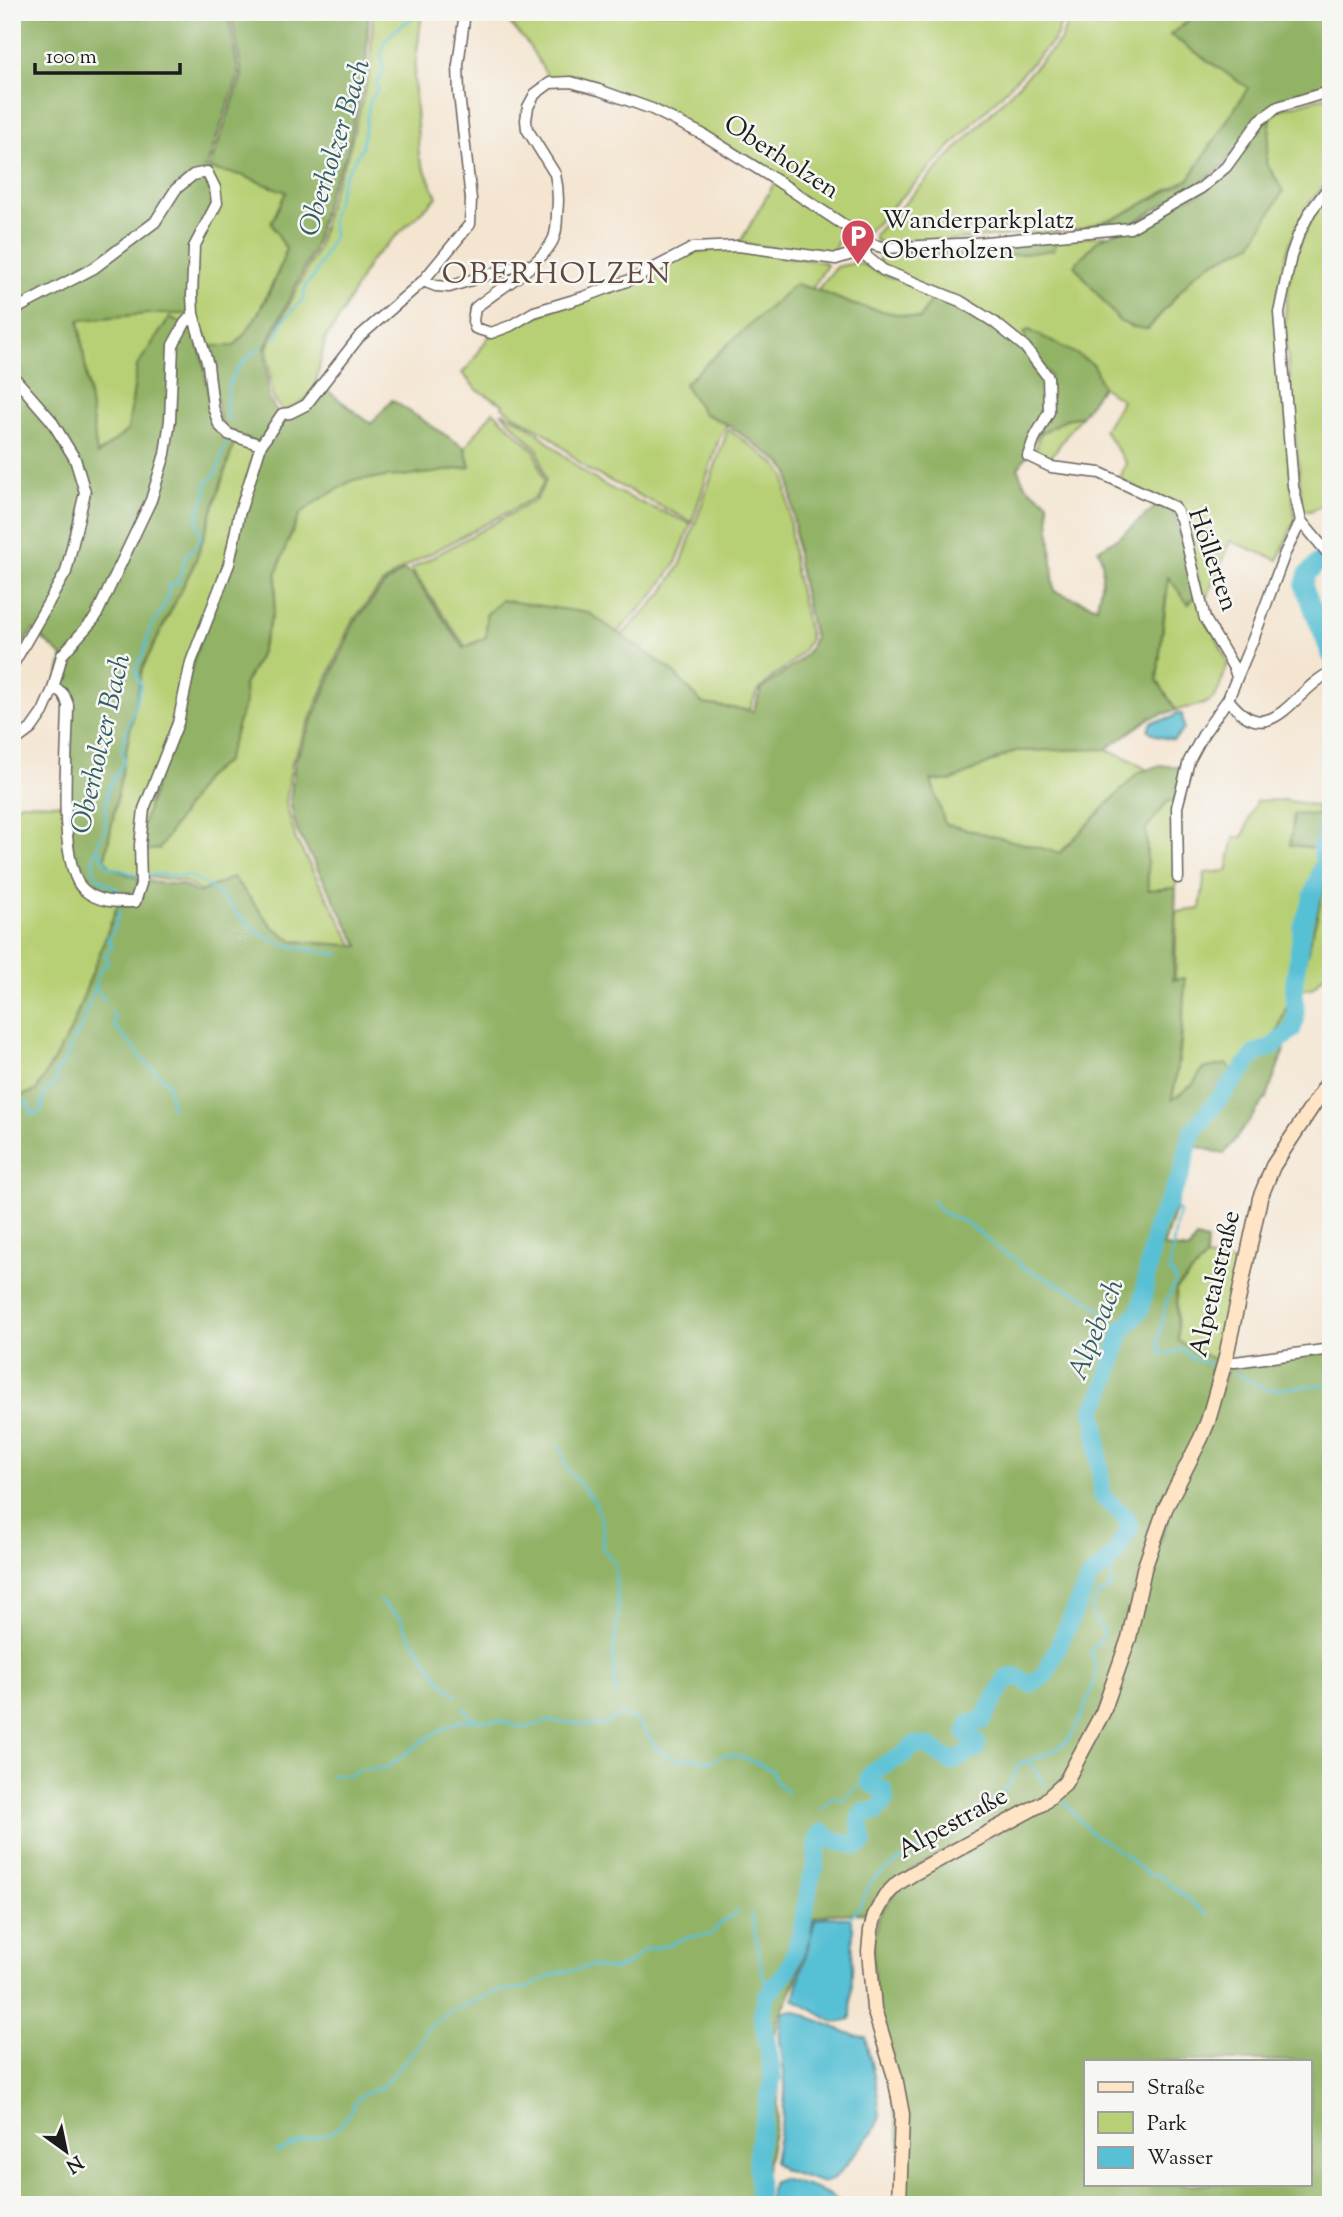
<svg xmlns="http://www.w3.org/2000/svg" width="1343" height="2217" font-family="'Sorts Mill Goudy',serif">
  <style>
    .green { fill: #b8d075; stroke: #6a7648; stroke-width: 2 }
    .forest { fill: #92b266; stroke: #576741; stroke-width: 2; fill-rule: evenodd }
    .water { fill: #57c0d4; stroke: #3a6e78; stroke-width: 2 }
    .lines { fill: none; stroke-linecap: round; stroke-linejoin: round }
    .stream { stroke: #57c0d4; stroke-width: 2.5 }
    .river { stroke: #57c0d4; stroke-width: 18 }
    .minor-casing { stroke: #68625b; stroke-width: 13 }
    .secondary-casing { stroke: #68625b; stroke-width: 17 }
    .minor { stroke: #fff; stroke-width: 10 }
    .secondary { stroke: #ffe4c6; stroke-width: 14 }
    .labels { text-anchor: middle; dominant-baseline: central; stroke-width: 5; stroke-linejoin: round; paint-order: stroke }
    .street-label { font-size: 26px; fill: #1c1c1c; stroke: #f6f6f2 }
    .poi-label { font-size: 26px; fill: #1c1c1c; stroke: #f6f6f2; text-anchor: start }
    .water-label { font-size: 28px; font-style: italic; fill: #345e66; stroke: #f6f6f2 }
    .quarter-label { font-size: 30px; letter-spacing: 2px; fill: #61483e; stroke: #f6f6f2 }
  </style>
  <rect width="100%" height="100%" fill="#f6f6f2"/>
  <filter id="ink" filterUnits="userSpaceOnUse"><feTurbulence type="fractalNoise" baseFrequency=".0143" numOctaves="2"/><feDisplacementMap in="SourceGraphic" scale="14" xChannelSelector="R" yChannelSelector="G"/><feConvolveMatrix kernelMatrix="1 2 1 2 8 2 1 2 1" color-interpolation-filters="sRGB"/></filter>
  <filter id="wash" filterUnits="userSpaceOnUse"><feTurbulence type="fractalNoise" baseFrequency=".00686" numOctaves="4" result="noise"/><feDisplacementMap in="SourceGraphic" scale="28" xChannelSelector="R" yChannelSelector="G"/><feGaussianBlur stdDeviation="1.57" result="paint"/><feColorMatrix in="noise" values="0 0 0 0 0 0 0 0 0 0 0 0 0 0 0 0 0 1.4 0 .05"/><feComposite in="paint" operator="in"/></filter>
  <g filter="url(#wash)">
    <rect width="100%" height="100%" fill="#f4e5d1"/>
    <path class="green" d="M 373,12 L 422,12 L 414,77 L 419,157 L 437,197 L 370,261 L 336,324 L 325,339 L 315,388 L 303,404 L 283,411 L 273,399 L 267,348 L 317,250 L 332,191 L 348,155 L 370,69 Z
      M 508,12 L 1065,12 L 1055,39 L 864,236 L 654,105 L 550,80 L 528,44 L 507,20 Z
      M 1071,12 L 1200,12 L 1170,35 L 1249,88 L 1189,179 L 1120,216 L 1081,229 L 887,246 L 875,240 L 874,235 L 1061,40 Z
      M 1331,95 L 1331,177 L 1308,205 L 1296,228 L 1287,252 L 1278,290 L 1277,310 L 1295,520 L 1278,560 L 1230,541 L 1204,605 L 1182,514 L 1120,479 L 1126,463 L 1104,430 L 1122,400 L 1102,387 L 1094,365 L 1026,344 L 882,267 L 878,260 L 880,257 L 928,251 L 929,257 L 950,257 L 1057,240 L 1108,235 L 1148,329 L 1195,274 L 1213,262 L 1252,244 L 1278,181 L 1266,163 L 1271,117 L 1281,109 Z
      M 209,169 L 241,175 L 286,192 L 286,249 L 282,263 L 251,328 L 234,346 L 206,346 L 195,313 L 197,246 Z
      M 775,182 L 844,230 L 831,255 L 739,244 Z
      M 1331,191 L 1331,502 L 1310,511 L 1303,511 L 1285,332 C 1285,277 1296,234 1331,191 Z
      M 720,248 L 824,262 L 827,265 L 812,289 L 795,285 L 703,413 L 727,424 L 719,439 L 692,522 L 588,470 L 551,437 L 502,407 L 503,404 L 477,390 L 462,373 L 470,365 L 489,336 L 688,253 Z
      M 855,263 L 865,265 L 882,274 L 935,292 L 920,319 L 854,305 L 817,290 L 836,267 Z
      M 147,314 L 191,314 L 182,324 L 170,317 L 137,366 L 128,430 L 97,455 L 79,320 Z
      M 493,411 L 535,451 L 544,482 L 534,498 L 403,568 L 382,584 L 351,623 L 292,762 L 286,803 L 296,840 L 354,946 L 293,941 L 272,926 L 233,878 L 202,892 L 183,881 L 146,877 L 142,851 L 159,849 L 204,779 L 226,761 L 245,702 L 244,685 L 259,657 L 274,610 L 277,572 L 286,544 L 300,514 L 314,503 L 353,480 L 433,473 L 470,467 L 465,448 Z
      M 501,412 C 537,424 558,455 588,475 C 619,495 657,509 691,524 L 676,563 L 655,593 L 617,633 L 589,613 L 486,615 L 486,637 L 466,647 L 411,569 L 536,500 L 546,481 L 538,450 Z
      M 1081,416 L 1047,462 L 1038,456 L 1035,451 L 1040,434 L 1066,419 Z
      M 728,429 L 777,465 L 785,476 L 794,565 L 810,638 C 801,661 780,669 763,686 C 756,692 753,702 749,710 L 703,704 L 670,669 L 621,636 L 661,595 L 681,564 Z
      M 235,441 L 255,449 L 227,563 L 177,722 L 150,788 L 139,879 L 111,867 L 105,859 L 142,669 L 196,560 Z
      M 1169,576 L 1189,604 L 1197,594 L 1228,663 C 1214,703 1219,702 1176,710 L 1157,680 Z
      M 1106,749 L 1131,760 L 1147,770 L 1138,773 L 1060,854 L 945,824 L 930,779 L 951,781 L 1015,751 Z
      M 1175,800 L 1176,888 L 1148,890 L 1146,829 L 1167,802 Z
      M 1283,800 L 1318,806 L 1317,815 L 1294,815 L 1290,845 L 1326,850 L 1302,920 L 1288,1003 L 1275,1037 L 1234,1072 L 1203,1069 L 1192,1085 L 1171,1101 C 1182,1061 1183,1020 1185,979 L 1175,980 L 1177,912 L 1200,909 L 1205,873 L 1227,871 L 1234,837 L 1243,837 L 1256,801 Z
      M 20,803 L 64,804 L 118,904 L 70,1032 L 36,1091 L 12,1099 L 12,811 Z
      M 1331,862 L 1331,968 L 1311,989 L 1298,989 Z
      M 1206,1258 L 1241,1263 L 1221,1363 L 1178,1342 L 1176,1289 Z"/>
    <path class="forest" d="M 12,12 L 228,12 L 239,75 L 205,171 L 214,203 L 192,247 L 191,314 L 147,314 L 79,320 L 97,455 L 128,430 L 137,366 L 170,317 L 182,323 L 185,328 L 195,331 L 202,354 L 211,408 L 235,441 L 196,560 L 142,669 L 105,859 L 111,867 L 139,879 L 134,900 C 118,900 96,901 84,886 C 61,856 68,735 68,694 L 58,680 L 63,657 L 33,630 L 19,650 L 12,646 Z
      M 231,12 L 369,12 L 366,69 L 346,155 L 329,190 L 314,249 L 265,348 L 269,400 L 279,415 L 259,443 L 231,433 L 221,423 L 206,346 L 234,346 C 257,321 277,282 286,249 L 271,223 L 286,192 L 241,175 L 209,169 L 242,75 Z
      M 1200,12 L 1331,12 L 1331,88 L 1278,104 L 1223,166 L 1197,185 L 1127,226 L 1081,229 L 1120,216 L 1189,179 L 1248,88 L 1170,35 Z
      M 1271,117 L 1266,163 L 1283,191 L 1252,244 L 1213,262 L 1195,274 L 1148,329 L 1132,327 L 1119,321 L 1074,265 L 1098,240 L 1204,191 L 1221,178 L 1231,167 L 1264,122 Z
      M 1057,240 L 1054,250 L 986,259 L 929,257 L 928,251 Z
      M 795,284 L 817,290 L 854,305 L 920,319 L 935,292 C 943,296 952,298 960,303 C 984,316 1035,353 1046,377 C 1057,401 1033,448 1018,468 C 1022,487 1033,491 1048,502 L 1054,591 L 1097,607 C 1099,591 1108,564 1098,550 L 1121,536 L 1160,503 L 1173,509 L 1197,594 L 1188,604 L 1168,577 L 1157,680 L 1176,710 L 1150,718 L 1106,749 L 1015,751 L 951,781 L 931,780 L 945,824 L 1060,853 L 1138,773 L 1160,765 L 1183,768 L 1175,800 L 1167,802 L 1146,829 L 1148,890 L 1176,888 L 1173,980 L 1185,978 C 1183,1022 1180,1057 1172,1100 L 1192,1085 L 1203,1069 L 1226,1064 L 1235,1072 L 1275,1037 L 1288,1003 L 1302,920 L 1326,850 L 1290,845 L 1294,814 L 1317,815 L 1318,806 L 1331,808 L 1331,862 L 1298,989 L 1300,998 L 1292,1028 L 1267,1097 L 1224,1154 L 1195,1146 L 1163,1247 L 1189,1250 L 1196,1238 L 1207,1241 L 1206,1258 L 1176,1289 L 1178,1341 L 1221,1363 L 1210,1402 L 1100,1712 L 1063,1781 L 1043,1799 L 912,1869 L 873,1913 L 829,1914 L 814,1918 L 796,1981 L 778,2019 L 774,2041 L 779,2082 L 777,2118 L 759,2205 L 12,2205 L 12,1099 L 36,1091 L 70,1032 L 118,904 L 136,904 L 144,881 L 182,885 L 198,893 L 233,877 L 272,926 L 293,941 L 359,946 L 297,831 L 290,802 L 295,761 L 354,623 L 384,585 L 404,570 L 412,574 L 464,648 L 486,637 L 486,615 L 501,600 L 589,613 L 670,669 L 703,704 L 753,711 L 762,689 L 799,661 L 809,650 L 814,638 L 798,564 L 789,473 L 780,462 L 727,424 L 703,413 L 684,384 Z
      M 1029,330 L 1073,352 L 1094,365 L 1102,387 L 1081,416 L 1066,419 L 1040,434 L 1050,376 L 1026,344 L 1024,332 Z
      M 323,387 L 371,424 L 392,400 L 465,448 L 470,467 L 433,473 L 353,480 L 314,503 L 300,514 L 287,544 L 277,572 L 274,610 L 259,657 L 244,685 L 245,702 L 226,761 L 204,779 L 159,849 L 142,851 L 142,828 L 193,662 L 263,446 L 282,416 Z
      M 1331,1352 L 1331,2205 L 901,2205 L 903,2161 L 876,2008 L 872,1950 L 878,1916 L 900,1886 L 1046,1806 L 1106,1716 L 1147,1570 L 1229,1366 ZM 1086,2061 L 1310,2061 L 1310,2184 L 1086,2184 Z"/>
    <path class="water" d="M 1177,713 L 1182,714 L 1184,729 L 1174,740 C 1165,738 1154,737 1148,729 L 1152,722 L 1171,718 Z
      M 827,1917 L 850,1918 L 853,1928 L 851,2019 L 835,2023 L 794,1999 L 815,1920 Z
      M 793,2010 L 855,2036 L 865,2037 L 877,2089 L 880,2117 L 873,2132 L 834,2179 L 824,2183 L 783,2170 L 774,2162 C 778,2139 784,2115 785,2092 C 787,2064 773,2038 784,2012 Z
      M 782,2179 C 803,2185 827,2190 844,2205 L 770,2205 L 770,2190 L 773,2182 Z"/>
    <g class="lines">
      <path class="stream" d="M 276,339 L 283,321 L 303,299 L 306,284 L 313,278 L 334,235 L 331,220 L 343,179 L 362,147 L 370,101 L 378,89 L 377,81 L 383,75 C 384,67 381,60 382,53 C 384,31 405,26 420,12
        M 228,421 C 223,385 231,370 260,348
        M 97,847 L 108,866 L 136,875
        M 150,874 L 189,876 L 209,886 L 255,931 L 284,945 L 340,955
        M 119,897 L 118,890 C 98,878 87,875 96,850 C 99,842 101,835 106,828 L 105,816 L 108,788 L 122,766 L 124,759 L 122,747 L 141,686 L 136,671 L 137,664 C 147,653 145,640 151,627 C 160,610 168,607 169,585 L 178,582 L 186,555 L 196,546 L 201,539 L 197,517 L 206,494 L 206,484 L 217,472 L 226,442
        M 95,987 L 105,1001
        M 112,1012 L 115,1017 L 114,1026 L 138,1052 L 141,1058 L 168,1083 L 172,1108
        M 12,1109 L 27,1102 L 33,1115 L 41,1111 L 44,1094 L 58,1080 L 56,1071 L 65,1061 L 73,1040 L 80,1030 L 100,970 L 108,962 L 105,954 L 111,949 L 112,943 L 107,940 L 115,927 L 119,910
        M 1170,1199 L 1179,1212 C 1174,1232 1173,1251 1169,1271 L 1174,1276 L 1175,1283 L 1166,1302 L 1158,1344 L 1162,1354 L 1169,1354 L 1182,1349 L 1193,1359 L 1217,1366
        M 933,1201 L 941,1212 L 967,1223 L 1002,1252 L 1017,1260 L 1022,1267 L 1081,1295 L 1102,1311 L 1116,1330 L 1122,1331
        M 1234,1373 L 1268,1390 L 1331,1384
        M 559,1445 L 567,1468 L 595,1502 L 603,1527 L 602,1547 L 615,1564 L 618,1615 L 613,1655 L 616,1696
        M 380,1601 L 402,1620 L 404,1627 L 437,1676 L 457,1696
        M 463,1708 L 476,1720
        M 1028,1761 L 1045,1784
        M 331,1775 L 351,1775 L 362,1769 L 386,1768 L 427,1738 L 459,1721 L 476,1720 L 499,1721 L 524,1728 L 548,1721 L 601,1726 L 622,1715 L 639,1723 L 659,1751 L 677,1759 L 696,1758 L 710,1762 L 726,1754 L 745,1758 L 772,1770 L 775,1780 L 787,1792
        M 1063,1800 L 1088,1830 L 1125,1855 L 1148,1874 L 1159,1875 L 1207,1915
        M 821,1809 L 833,1797 L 845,1801 L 849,1793 L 869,1777
        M 751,1914 L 763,1976 L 771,1988
        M 850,1918 L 859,1907 L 872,1880 L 898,1861 L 979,1815 C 986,1799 988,1805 999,1796 C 1009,1787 1016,1773 1021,1762 C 1039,1758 1051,1754 1066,1742 C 1075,1734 1097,1681 1096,1668 C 1096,1663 1092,1657 1090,1652 L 1104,1636 L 1103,1631 L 1093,1617 L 1091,1605 L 1100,1594 L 1112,1587 L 1110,1559
        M 276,2153 L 300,2142 L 330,2133 L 341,2125 L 360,2096 L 382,2087 L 422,2041 L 425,2030 L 451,2011 L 497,1991 L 528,1988 L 550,1975 L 592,1966 L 613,1970 L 632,1962 L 643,1950 L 669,1945 L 687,1937 L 710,1935 L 723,1921 L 739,1911"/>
      <path class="river" d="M 1331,550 L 1307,574 L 1304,586 L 1331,656
        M 759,2205 L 757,2153 L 773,2077 L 762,2014 L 766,1996 L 789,1968 L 801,1933 L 810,1881 L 815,1867 L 818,1838 L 822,1832 L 834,1841 L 859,1846 L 864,1842 L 859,1820 L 863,1811 L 876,1812 L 885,1801 L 884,1790 L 871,1784 L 869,1777 L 874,1770 L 902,1756 L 914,1745 L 928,1746 L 951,1762 L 976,1749 L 977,1743 L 966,1733 L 970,1723 L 982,1721 L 1006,1679 L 1014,1676 L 1030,1684 L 1045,1675 L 1089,1579 L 1115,1555 L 1130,1527 L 1126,1518 L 1102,1496 L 1096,1422 L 1093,1411 L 1103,1392 L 1122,1331 L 1141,1308 L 1156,1226 L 1181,1175 L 1192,1132 L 1256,1053 L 1272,1047 L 1292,1030 L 1296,1019 L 1294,986 L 1302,928 L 1324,861 L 1321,846 L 1325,842 C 1327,823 1330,803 1330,784 C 1330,768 1329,754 1331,738"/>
    </g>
  </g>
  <g filter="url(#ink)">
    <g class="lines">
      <g class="minor-casing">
        <path id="minor" d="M 1331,184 L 1310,212 L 1298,236 L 1291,256 L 1279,313 L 1293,486 L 1301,521 L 1331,557
          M 861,241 L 852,254 L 836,259 L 738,246 L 693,248 L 635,278 L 584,297 L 534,312 L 510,326 L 491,333 L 475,328 L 473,321 L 475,308 C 497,290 541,265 553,240 C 557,232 557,221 557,213 C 559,199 558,187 555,174 L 527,129 L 526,120 L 528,107 L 535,94 L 550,83 L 571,82 L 599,90 L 652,109 L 702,134 L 776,180 L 856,233 L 861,241 L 867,257 L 883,270 L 960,301 L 994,322 L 1025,347 L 1048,377 L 1049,412 L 1034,439 L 1028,456 L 1051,467 L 1100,473 L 1174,507 L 1181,519 L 1205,619 L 1234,668 L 1237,677
          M 861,241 L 885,248 L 976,243 L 1130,228 L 1201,188 L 1226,167 L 1260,120 L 1278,107 L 1331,91
          M 423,281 L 436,286 L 449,287 L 513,267 L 531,265
          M 12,311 L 94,268 L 155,222 L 176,189 L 193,175 L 207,172 L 215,188 L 217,203 L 194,247 L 192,295 L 193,314 L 208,365 L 213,407 L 219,425 L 228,434 L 261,445
          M 12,375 L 51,420 L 75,459 L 85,492 L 66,572 L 12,666
          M 53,689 C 63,690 65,696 68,705 C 68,744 56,865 84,890 C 99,903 117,902 135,902 L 141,884 L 140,845 L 144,809 L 178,723 L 191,662 L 229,564 L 239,515 L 261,445 L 282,414 L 290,413 L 306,405 L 359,337 L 423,281 L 470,224 L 471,199 L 459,94 L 458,65 L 465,12
          M 1228,699 C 1270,754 1293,690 1331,672
          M 12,743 L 31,729 L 43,712 L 53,689 L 62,655 L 95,618 L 151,500 L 165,454 L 170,420 L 173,345 L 185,323 L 193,314
          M 1178,878 L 1177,807 L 1189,761 L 1204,733 L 1228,699 L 1254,637 L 1285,553 L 1301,521
          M 1225,1361 L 1235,1362 L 1331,1349"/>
      </g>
      <g class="secondary-casing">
        <path id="secondary" d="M 899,2205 L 902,2114 L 895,2077 L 874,2009 L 869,1951 L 871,1930 L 875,1915 L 885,1896 L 898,1883 L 914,1873 L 1043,1803 L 1065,1783 L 1103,1712 L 1129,1638 L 1144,1569 L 1165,1509 L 1201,1438 L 1208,1421 L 1225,1361 L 1260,1198 L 1273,1166 L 1331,1078"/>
      </g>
      <use href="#minor" class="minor"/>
      <use href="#secondary" class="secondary"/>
    </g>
  </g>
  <defs>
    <g id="parking-pin" transform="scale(1.75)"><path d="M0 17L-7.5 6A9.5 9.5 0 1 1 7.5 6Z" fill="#d1495b" stroke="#f6f6f2"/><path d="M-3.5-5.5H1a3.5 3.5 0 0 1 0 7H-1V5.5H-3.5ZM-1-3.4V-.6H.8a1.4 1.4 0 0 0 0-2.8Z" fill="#fff"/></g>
  </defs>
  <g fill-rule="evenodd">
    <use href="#parking-pin" x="858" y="236"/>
  </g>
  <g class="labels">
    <g class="street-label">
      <text transform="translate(781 158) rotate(33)">Oberholzen</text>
      <text transform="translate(1212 560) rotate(71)">Höllerten</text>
      <text transform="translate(1216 1284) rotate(-77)">Alpetalstraße</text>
      <text transform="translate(953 1824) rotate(-29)">Alpestraße</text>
    </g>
    <g class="poi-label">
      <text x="882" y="221">Wanderparkplatz<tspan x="882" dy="30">Oberholzen</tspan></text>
    </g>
    <g class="water-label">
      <text transform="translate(336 148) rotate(-73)">Oberholzer Bach</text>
      <text transform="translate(102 744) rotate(-77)">Oberholzer Bach</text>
      <text transform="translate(1097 1330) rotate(-68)">Alpebach</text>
    </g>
    <g class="quarter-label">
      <text x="557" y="275">OBERHOLZEN</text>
    </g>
  </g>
  <rect width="1343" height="2217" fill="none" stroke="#f6f6f2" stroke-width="42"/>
  <rect x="1084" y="2060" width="228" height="126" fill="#f6f6f2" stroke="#9f9f9c" stroke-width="2"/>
  <rect x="1098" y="2082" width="35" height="10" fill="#ffe4c6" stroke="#9f9f9c" stroke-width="2"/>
  <text x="1147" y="2094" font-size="21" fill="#1c1c1c">Straße</text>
  <rect x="1098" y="2112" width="35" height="21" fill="#b8d075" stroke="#9f9f9c" stroke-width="2"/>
  <text x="1147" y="2130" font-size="21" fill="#1c1c1c">Park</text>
  <rect x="1098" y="2147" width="35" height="21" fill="#57c0d4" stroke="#9f9f9c" stroke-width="2"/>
  <text x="1147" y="2164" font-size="21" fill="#1c1c1c">Wasser</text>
  <g transform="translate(66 2151) rotate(147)" stroke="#f6f6f2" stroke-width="5" paint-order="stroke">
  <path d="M0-5L12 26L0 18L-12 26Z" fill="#1c1c1c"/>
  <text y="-10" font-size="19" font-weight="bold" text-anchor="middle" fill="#1c1c1c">N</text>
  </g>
  <path d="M35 63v10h145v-10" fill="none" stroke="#1c1c1c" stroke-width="3.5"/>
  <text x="46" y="63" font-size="21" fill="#1c1c1c" stroke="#f6f6f2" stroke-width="5" paint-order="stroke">100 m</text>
</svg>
